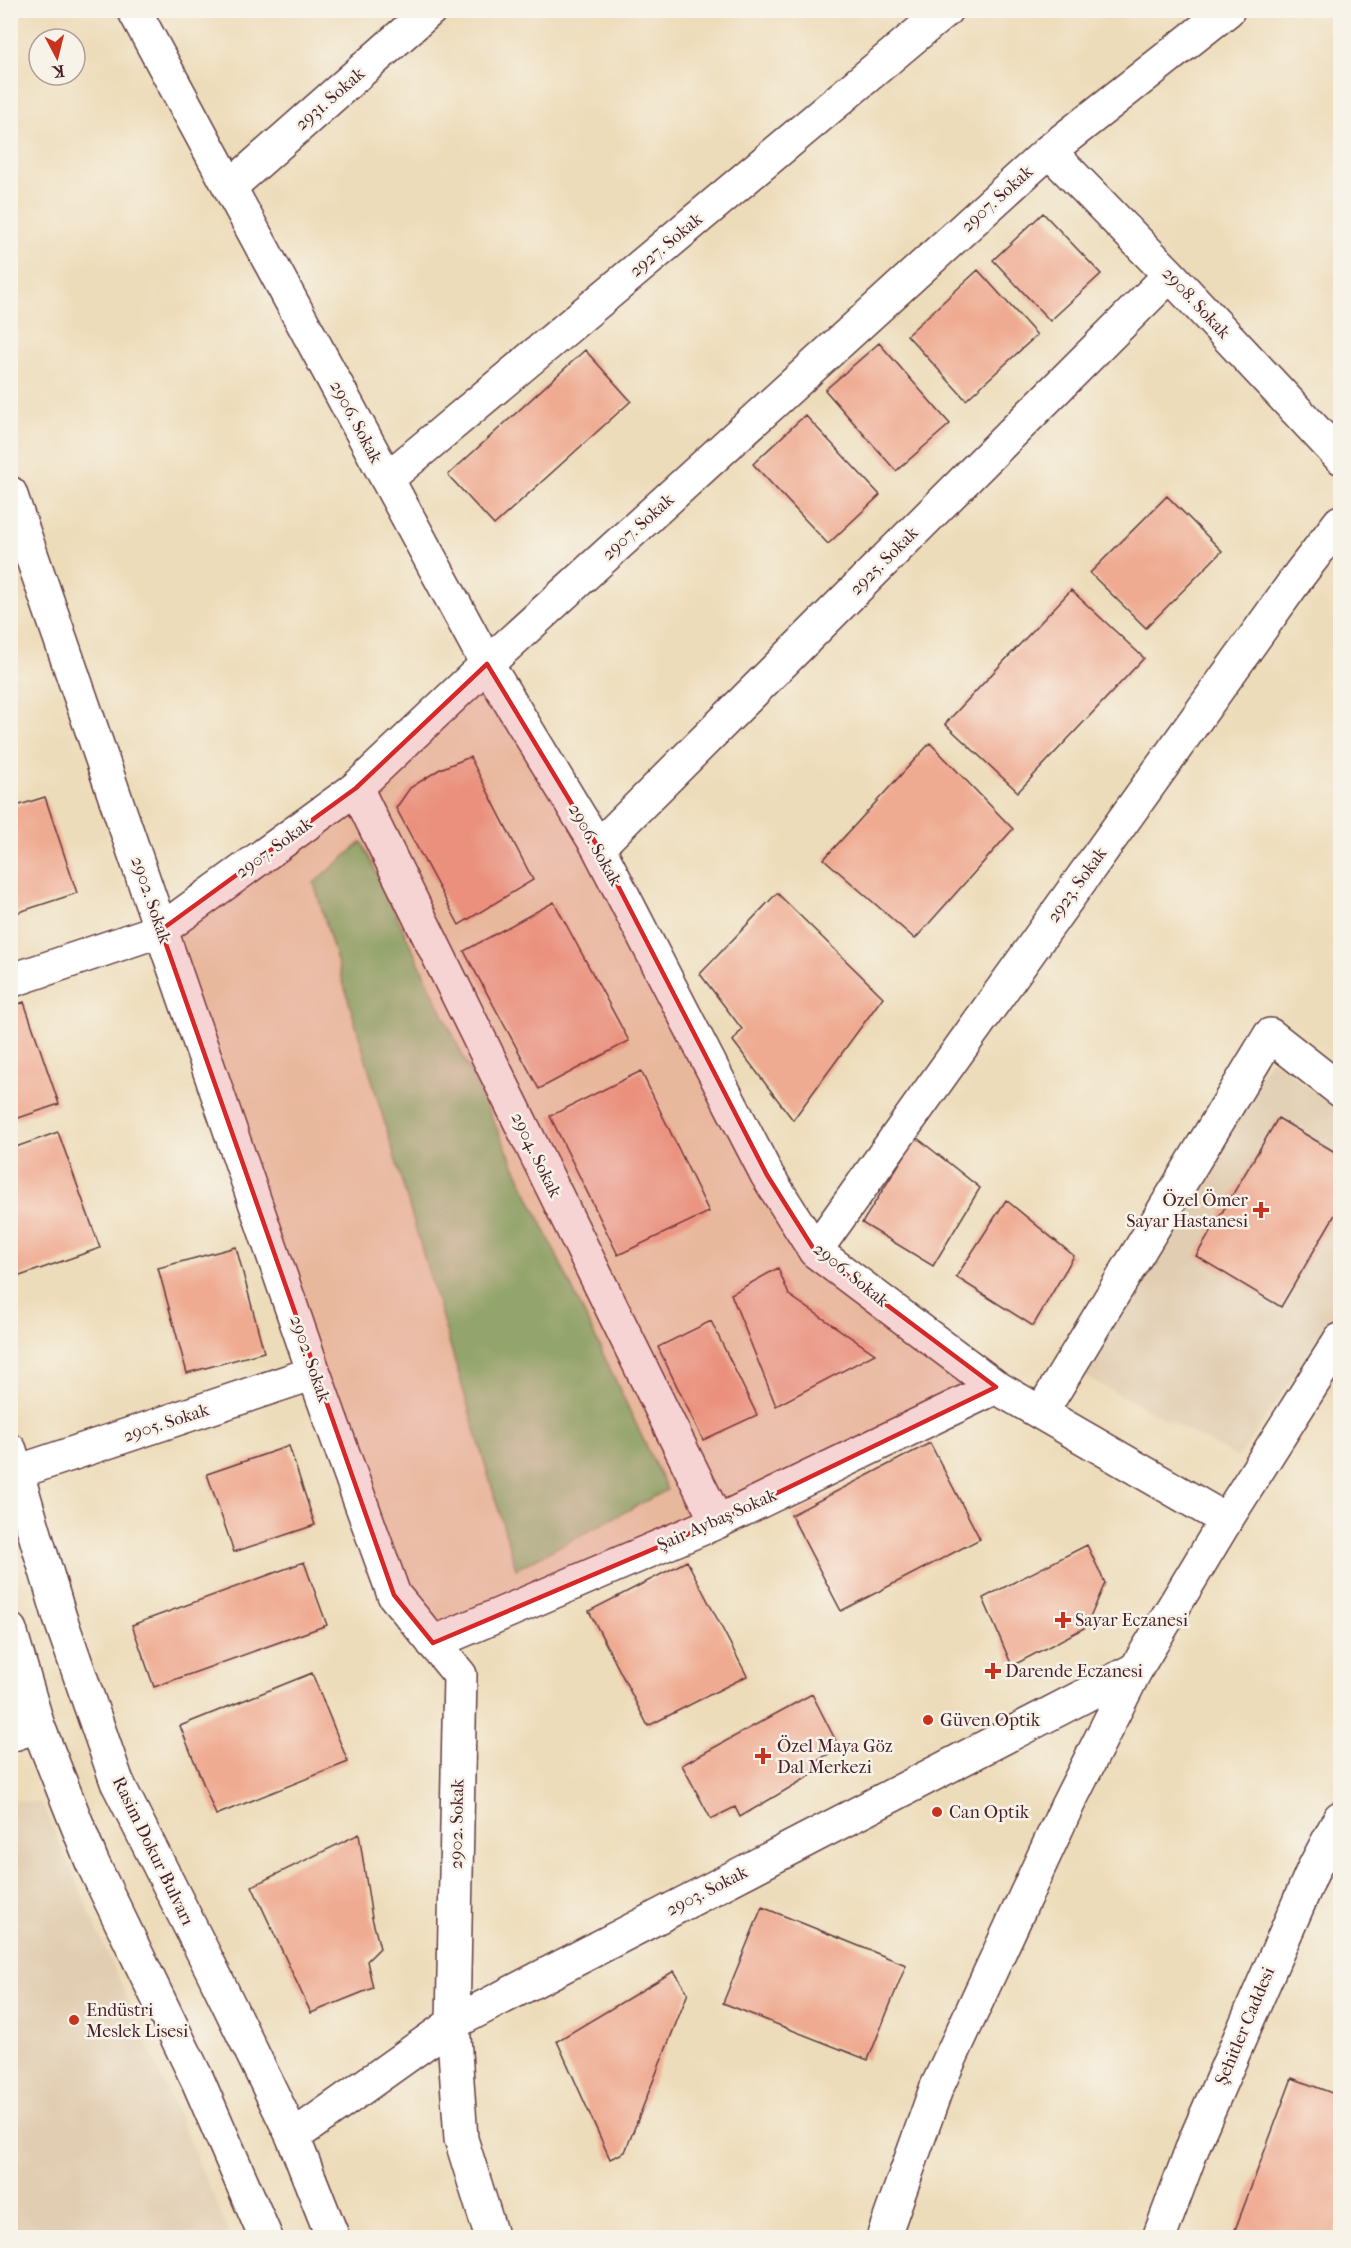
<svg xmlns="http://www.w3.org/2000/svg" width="1351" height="2248" font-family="'IM FELL French Canon',serif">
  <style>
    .built { fill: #e1cdb1 }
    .green { fill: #83c57e; stroke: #667254; stroke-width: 1.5 }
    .building { fill: #efab92 }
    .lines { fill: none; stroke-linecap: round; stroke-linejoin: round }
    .minor-casing { stroke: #623b40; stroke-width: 36 }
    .tertiary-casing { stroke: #623b40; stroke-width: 36 }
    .secondary-casing { stroke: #623b40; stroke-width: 36 }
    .minor { stroke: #fff; stroke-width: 33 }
    .tertiary { stroke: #fff; stroke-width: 33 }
    .secondary { stroke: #fff; stroke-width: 33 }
    .marked { fill: #d62828; fill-opacity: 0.2; stroke: #d62828; stroke-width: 4.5; stroke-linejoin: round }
    .poi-dot { fill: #c8321e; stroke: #f7f3e8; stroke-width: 2 }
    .labels { text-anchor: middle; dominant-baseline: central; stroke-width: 5; stroke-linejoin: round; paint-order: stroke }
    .street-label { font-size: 18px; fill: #4a1f2b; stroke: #f7f3e8 }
    .poi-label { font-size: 18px; fill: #4a1f2b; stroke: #f7f3e8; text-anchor: start }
  </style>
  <rect width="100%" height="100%" fill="#f7f3e8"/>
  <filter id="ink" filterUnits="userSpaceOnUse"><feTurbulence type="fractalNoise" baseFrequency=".0167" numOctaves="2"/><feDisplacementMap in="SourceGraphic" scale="12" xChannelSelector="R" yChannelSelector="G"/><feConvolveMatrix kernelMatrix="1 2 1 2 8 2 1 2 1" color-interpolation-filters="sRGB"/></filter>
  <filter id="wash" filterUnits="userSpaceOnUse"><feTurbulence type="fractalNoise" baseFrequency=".008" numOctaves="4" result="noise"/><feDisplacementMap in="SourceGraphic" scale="24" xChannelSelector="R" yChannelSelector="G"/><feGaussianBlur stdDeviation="1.35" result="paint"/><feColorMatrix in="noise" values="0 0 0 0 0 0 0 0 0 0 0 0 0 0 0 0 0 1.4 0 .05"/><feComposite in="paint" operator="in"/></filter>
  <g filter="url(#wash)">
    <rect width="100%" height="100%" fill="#eddcb9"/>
    <path class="built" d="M 1271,1058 L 1340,1113 L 1340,1308 L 1238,1458 L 1083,1375 Z
      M 11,1800 L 42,1803 L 231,2237 L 11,2237 Z"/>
    <path class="green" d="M 362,842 L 667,1490 L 516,1569 L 314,883 Z"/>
    <g id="blocks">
      <path class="building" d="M 1043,213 L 1101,274 L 1050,321 L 993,260 Z
        M 978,270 L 1037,335 L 966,400 L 907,335 Z
        M 879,343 L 950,424 L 896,471 L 825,390 Z
        M 585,350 L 631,401 L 494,525 L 448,475 Z
        M 805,415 L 880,495 L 828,544 L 753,464 Z
        M 1167,496 L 1222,551 L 1146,628 L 1090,573 Z
        M 1071,590 L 1144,658 L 1018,792 L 945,724 Z
        M 930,743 L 1013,829 L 915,939 L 824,859 Z
        M 470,757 L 533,880 L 459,925 L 396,808 L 410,788 L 440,769 Z
        M 45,797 L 77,893 L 10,915 L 10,808 Z
        M 777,893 L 883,997 L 793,1120 L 733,1041 L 742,1029 L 700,974 Z
        M 554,902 L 629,1041 L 539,1089 L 464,951 Z
        M 24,1002 L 59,1104 L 10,1121 L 10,1007 Z
        M 641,1071 L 709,1212 L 618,1255 L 550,1116 Z
        M 1278,1118 L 1340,1155 L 1340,1206 L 1281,1307 L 1196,1256 Z
        M 58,1132 L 100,1248 L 17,1277 L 10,1258 L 10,1149 Z
        M 916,1137 L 980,1188 L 933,1266 L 862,1223 Z
        M 1006,1200 L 1074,1256 L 1033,1326 L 956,1277 Z
        M 236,1247 L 264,1352 L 187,1373 L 158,1268 Z
        M 778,1268 L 789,1295 L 875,1354 L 776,1406 L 731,1294 Z
        M 711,1321 L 757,1415 L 703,1440 L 658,1347 Z
        M 930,1443 L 980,1539 L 841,1611 L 791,1515 Z
        M 289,1446 L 315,1525 L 234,1552 L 207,1474 Z
        M 1087,1545 L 1105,1583 L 1086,1627 L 1012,1666 L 983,1598 Z
        M 687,1561 L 747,1676 L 648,1726 L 589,1611 Z
        M 304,1562 L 327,1625 L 154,1687 L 132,1625 Z
        M 312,1673 L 348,1762 L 216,1815 L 180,1726 Z
        M 812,1694 L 839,1747 L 813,1764 L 813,1774 L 740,1817 L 735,1807 L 711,1819 L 682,1765 Z
        M 359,1834 L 372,1918 L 380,1948 L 367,1961 L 373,1988 L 311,2013 L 252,1886 Z
        M 762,1907 L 906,1965 L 868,2060 L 723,2003 Z
        M 674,1971 L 688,1993 L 625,2152 L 610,2159 L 557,2041 Z
        M 1292,2078 L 1340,2096 L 1340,2219 L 1333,2238 L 1232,2238 Z"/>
    </g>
  </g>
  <g filter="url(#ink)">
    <use href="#blocks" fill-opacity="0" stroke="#623b40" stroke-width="1.5"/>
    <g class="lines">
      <g class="minor-casing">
        <path id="minor" d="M 134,10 L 487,664 L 598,847 L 767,1175 L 815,1251 L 996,1387 L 1226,1520
          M 1049,151 L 1170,275 L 1340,457
          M 230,187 L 430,10
          M 387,479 L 946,10
          M 10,493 L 314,1373 L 394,1595 L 460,1675 L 453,2023 L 461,2139 L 490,2232
          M 356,788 L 717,1522
          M 598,847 L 1170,275
          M 815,1251 L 1300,574 L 1340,522
          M 1041,1413 L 1270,1035 L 1340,1090
          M 17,1472 L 314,1373
          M 433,1643 L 717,1522 L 996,1387
          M 293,2137 L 453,2023 L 1136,1669"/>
      </g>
      <g class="tertiary-casing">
        <path id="tertiary" d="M 10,981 L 161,930 L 356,788 L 487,664 L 1049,151 L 1228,10
          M 10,1735 L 38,1726
          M 883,2238 L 936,2089 L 1067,1806 L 1136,1669 L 1226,1520 L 1340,1340
          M 1159,2238 L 1195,2141 L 1313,1870 L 1340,1818"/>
      </g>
      <g class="secondary-casing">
        <path id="secondary" d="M 10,1450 L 60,1618 L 117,1782 L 212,1970 L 293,2137 L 333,2238
          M 10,1630 L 38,1726 L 92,1862 L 198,2081 L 266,2238"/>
      </g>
      <use href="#minor" class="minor"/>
      <use href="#tertiary" class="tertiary"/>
      <use href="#secondary" class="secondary"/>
    </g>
  </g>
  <path class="marked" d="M 487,664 L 598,847 L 767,1175 L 815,1251 L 996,1387 L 717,1522 L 433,1643 L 394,1595 L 161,930 L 356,788 Z"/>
  <g class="poi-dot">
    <path d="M1258 1201h6v6h6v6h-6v6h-6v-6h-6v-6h6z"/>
    <path d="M1060 1611h6v6h6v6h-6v6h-6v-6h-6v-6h6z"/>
    <path d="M990 1662h6v6h6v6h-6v6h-6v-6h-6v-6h6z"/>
    <circle cx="928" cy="1720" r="6"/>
    <path d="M760 1747h6v6h6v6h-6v6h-6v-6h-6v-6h6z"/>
    <circle cx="937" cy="1812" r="6"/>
    <circle cx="74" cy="2020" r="6"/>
  </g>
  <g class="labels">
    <g class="street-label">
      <text transform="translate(330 99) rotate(-41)">2931. Sokak</text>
      <text transform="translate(997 199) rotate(-42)">2907. Sokak</text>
      <text transform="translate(666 245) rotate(-40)">2927. Sokak</text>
      <text transform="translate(1196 303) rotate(47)">2908. Sokak</text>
      <text transform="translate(356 422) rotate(62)">2906. Sokak</text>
      <text transform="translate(638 527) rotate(-42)">2907. Sokak</text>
      <text transform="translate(884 561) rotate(-45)">2925. Sokak</text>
      <text transform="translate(595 845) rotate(61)">2906. Sokak</text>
      <text transform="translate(274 848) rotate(-36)">2907. Sokak</text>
      <text transform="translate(1077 885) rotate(-54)">2923. Sokak</text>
      <text transform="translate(151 900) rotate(71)">2902. Sokak</text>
      <text transform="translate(536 1155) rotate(64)">2904. Sokak</text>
      <text transform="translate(851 1275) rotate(39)">2906. Sokak</text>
      <text transform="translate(310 1359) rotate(71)">2902. Sokak</text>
      <text transform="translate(166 1423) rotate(-18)">2905. Sokak</text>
      <text transform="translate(717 1520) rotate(-24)">Şair Aybaş Sokak</text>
      <text transform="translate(457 1824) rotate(-89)">2902. Sokak</text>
      <text transform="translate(153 1851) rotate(64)">Rasim Dokur Bulvarı</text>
      <text transform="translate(707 1891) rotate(-27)">2903. Sokak</text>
      <text transform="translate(1245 2026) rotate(-67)">Şehitler Caddesi</text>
    </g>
    <g class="poi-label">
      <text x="1248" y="1200" text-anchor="end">Özel Ömer<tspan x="1248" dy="21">Sayar Hastanesi</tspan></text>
      <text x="1075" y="1620">Sayar Eczanesi</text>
      <text x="1005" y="1671">Darende Eczanesi</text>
      <text x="940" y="1720">Güven Optik</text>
      <text x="777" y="1746">Özel Maya Göz<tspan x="777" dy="21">Dal Merkezi</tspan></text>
      <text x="949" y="1812">Can Optik</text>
      <text x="86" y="2010">Endüstri<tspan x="86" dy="21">Meslek Lisesi</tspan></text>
    </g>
  </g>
  <rect width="1351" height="2248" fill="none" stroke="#f7f3e8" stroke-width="36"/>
  <g transform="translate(57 57) rotate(173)"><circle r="28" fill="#f7f3e8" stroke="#b29e9c" stroke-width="1.5"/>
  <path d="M0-4.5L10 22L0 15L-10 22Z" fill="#c8321e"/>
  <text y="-9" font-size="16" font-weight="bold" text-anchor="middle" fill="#4a1f2b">K</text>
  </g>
</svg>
